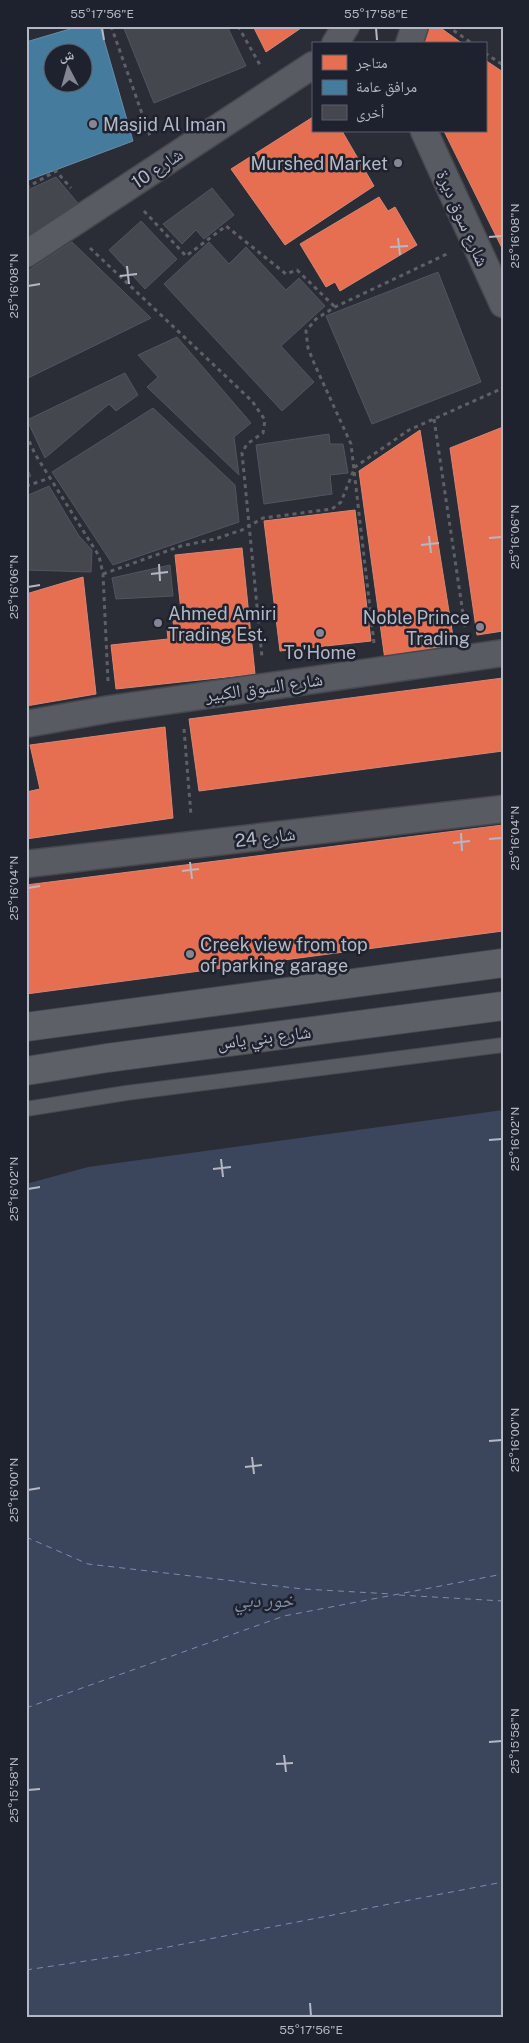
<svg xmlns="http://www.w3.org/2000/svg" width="529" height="2043" font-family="'Public Sans','Noto Naskh Arabic',sans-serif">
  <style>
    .water { fill: #3b455c }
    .shops { fill: #e76f51; stroke: #d88574 }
    .public { fill: #457b9d; stroke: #668da9; fill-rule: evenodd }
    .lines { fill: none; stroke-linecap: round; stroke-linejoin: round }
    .ferry { stroke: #7f8caa; stroke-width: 1; stroke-dasharray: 6 5; stroke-linecap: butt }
    .building { fill: #44474d; stroke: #51555d }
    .service-casing { stroke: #46484e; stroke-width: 16 }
    .minor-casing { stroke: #46484e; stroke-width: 29 }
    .secondary-casing { stroke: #46484e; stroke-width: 30 }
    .path { stroke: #5e6066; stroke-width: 3; stroke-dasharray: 4 4; stroke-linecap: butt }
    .service { stroke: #595b62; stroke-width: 14 }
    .minor { stroke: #595b62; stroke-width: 26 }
    .secondary { stroke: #5d6067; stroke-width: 28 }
    .ticks { fill: none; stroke: #b4b8c5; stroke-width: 2 }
    .poi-dot { fill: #848793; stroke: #1e222e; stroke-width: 2 }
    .labels { text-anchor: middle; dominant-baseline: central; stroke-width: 5; stroke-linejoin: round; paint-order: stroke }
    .poi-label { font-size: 18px; fill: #b4b8c5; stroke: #1e222e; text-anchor: start }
    .street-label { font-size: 18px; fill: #b4b8c5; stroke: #1e222e }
    .water-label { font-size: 19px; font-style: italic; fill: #7f8caa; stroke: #1e222e }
    .neatline { fill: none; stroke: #b4b8c5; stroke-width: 2 }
    .ticks-label { font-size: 12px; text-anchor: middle; fill: #b4b8c5 }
  </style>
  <rect width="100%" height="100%" fill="#2a2d35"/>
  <path class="water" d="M 503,1110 L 503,2017 L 26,2017 L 26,1184 L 88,1167 Z"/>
  <path class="shops" d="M 253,26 L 304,26 L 266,52 Z
    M 432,26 L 438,26 L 463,44 L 414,44 L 420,33 Z
    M 485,60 L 503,72 L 503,250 L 444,131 L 485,131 Z
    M 313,117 L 313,131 L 342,131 L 374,186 L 285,245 L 231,169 Z
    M 379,197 L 388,211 L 395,207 L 417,245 L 340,291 L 335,282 L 326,287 L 300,244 Z
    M 503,427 L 503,631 L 477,635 L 450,448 Z
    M 420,430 L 455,649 L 385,660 L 359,471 Z
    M 355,510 L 371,641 L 280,651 L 264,521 Z
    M 242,548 L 255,674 L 116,689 L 111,645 L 168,639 L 167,629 L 174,629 L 173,621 L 182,620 L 175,555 Z
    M 83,577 L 96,694 L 26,706 L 26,594 Z
    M 503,678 L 503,751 L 199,791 L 189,719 Z
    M 165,727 L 173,818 L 26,839 L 26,792 L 40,789 L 30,745 Z
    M 503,825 L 503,931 L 26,994 L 26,885 Z"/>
  <path class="public" d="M 80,26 L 100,26 L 133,141 L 26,181 L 26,42 ZM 52,52 L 82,52 L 82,82 L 52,82 Z"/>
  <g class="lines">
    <path class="ferry" d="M 26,1537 L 88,1564 L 303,1589 L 392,1594
      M 399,1595 L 503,1601
      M 26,1708 L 284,1616 L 503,1574
      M 26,1970 L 132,1954 L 503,1882"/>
  </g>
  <path class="building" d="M 123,26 L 227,26 L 246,66 L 154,103 Z
    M 56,177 L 81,207 L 26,241 L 26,191 Z
    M 212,188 L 234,215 L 204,239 L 196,230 L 182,244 L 163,224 Z
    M 141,221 L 177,259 L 145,289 L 109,250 Z
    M 72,242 L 151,318 L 26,379 L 26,272 Z
    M 209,242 L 229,264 L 246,247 L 286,290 L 299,278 L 325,306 L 281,346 L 314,382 L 282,411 L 164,284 Z
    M 438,272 L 481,382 L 372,424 L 326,316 Z
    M 177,337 L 251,423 L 234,437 L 239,475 L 147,387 L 158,377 L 138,355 Z
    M 125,373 L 138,395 L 116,411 L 109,404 L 45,458 L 27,420 Z
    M 153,408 L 235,485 L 239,522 L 113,565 L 52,472 Z
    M 329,434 L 330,444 L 343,444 L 348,473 L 330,475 L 332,494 L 264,504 L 256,445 Z
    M 26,466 L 31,476 L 26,478 Z
    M 49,486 L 79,536 L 92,550 L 91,572 L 26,570 L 26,496 Z
    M 170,565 L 173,596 L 116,599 L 112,578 Z"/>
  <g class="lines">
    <g class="service-casing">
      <path id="service" d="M 26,1109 L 126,1093 L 503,1045"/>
    </g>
    <g class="minor-casing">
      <path id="minor" d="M 335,44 L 346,26
        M 409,44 L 415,26
        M 424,131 L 503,304
        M 26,254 L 313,65
        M 26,724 L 110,709 L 503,653
        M 26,864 L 503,809"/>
    </g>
    <g class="secondary-casing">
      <path id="secondary" d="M 26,1027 L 503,963
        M 26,1071 L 107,1058 L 503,1006"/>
    </g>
    <path class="path" d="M 111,26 L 150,136
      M 238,26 L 260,65
      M 447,26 L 473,44
      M 485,53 L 503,65
      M 26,188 L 56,171 L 71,188
      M 144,211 L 186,256 L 226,226 L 286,274 L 297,270 L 335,307
      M 90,248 L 252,401 L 265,420 L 263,433 L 247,444 L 242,453 L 262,657
      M 434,419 L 465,627
      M 26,434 L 35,454 L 99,556 L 103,574 L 108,681
      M 26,486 L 50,478
      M 103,574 L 181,546 L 215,539 L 242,530 L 263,518 L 332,509 L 341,502 L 355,467 L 409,430 L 503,388
      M 374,643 L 351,444 L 314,363 L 308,348 L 306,331 L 316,319 L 335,307 L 449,253
      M 184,729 L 191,815"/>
    <use href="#service" class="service"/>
    <use href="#minor" class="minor"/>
    <use href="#secondary" class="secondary"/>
  </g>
  <path class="ticks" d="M 102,28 L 104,40M 376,28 L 377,40M 489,237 L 502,236M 398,238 L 400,255M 390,247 L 408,246M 127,266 L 129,284M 120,276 L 137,274M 28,286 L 40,284M 429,536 L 431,553M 489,538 L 502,537M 421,545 L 439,543M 159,564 L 160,581M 151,574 L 168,572M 28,587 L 40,585M 461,833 L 462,851M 489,839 L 502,838M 453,843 L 470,841M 190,862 L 192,879M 182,871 L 199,869M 28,888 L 40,886M 489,1140 L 502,1139M 221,1159 L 223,1177M 213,1169 L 231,1167M 28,1189 L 40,1187M 489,1441 L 502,1440M 252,1457 L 254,1474M 245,1467 L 262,1465M 28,1490 L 40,1488M 489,1742 L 502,1741M 284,1755 L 286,1772M 276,1764 L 293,1763M 28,1790 L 40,1789M 310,2003 L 311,2016"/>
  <g class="poi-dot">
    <circle cx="93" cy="124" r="5"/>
    <circle cx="398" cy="163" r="5"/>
    <circle cx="158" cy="623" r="5"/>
    <circle cx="480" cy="627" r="5"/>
    <circle cx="320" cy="633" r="5"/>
    <circle cx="190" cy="954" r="5"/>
  </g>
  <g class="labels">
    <g class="poi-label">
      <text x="103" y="124">Masjid Al Iman</text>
      <text x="388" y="163" text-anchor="end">Murshed Market</text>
      <text x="168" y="613">Ahmed Amiri<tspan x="168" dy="21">Trading Est.</tspan></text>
      <text x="470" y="617" text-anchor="end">Noble Prince<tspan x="470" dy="21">Trading</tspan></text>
      <text x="320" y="652" text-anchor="middle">To'Home</text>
      <text x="200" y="944">Creek view from top<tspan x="200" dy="21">of parking garage</tspan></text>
    </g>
    <g class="street-label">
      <text transform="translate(157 168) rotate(-34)">شارع 10</text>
      <text transform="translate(463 218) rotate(66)">شارع سوق ديرة</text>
      <text transform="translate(264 687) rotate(-8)">شارع السوق الكبير</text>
      <text transform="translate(265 837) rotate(-7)">شارع 24</text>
      <text transform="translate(264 1037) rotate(-7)">شارع بني ياس</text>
    </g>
    <g class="water-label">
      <text x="264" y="1600">خور دبي</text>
    </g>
  </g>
  <rect width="529" height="2043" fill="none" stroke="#1e222e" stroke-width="55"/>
  <rect x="312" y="42" width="175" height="90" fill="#1e222e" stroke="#5a5e6a"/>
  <rect x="322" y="55" width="25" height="15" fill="#e76f51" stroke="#5a5e6a"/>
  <text x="356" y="68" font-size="15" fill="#b4b8c5">متاجر</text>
  <rect x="322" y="80" width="25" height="15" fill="#457b9d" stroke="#5a5e6a"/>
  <text x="356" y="92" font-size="15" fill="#b4b8c5">مرافق عامة</text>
  <rect x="322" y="105" width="25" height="15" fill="#44474d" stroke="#5a5e6a"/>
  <text x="356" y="118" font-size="15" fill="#b4b8c5">أخرى</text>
  <g transform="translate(68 68) rotate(354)"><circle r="24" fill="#1e222e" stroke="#5a5e6a"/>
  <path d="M0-4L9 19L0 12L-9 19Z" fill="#848793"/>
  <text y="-8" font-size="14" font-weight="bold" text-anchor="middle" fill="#b4b8c5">ش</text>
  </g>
  <rect x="28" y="28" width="474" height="1988" class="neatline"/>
  <g class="ticks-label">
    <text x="102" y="18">55°17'56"E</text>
    <text x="376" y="18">55°17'58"E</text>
    <text transform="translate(515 236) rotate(-90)" y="4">25°16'08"N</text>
    <text transform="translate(14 286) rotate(-90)" y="4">25°16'08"N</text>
    <text transform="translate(515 537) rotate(-90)" y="4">25°16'06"N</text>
    <text transform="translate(14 587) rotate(-90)" y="4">25°16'06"N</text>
    <text transform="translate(515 838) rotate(-90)" y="4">25°16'04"N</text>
    <text transform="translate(14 888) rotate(-90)" y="4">25°16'04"N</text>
    <text transform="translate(515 1139) rotate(-90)" y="4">25°16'02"N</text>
    <text transform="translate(14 1189) rotate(-90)" y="4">25°16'02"N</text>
    <text transform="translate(515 1440) rotate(-90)" y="4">25°16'00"N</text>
    <text transform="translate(14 1490) rotate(-90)" y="4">25°16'00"N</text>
    <text transform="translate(515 1741) rotate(-90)" y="4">25°15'58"N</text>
    <text transform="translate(14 1790) rotate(-90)" y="4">25°15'58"N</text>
    <text x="311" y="2034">55°17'56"E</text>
  </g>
</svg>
